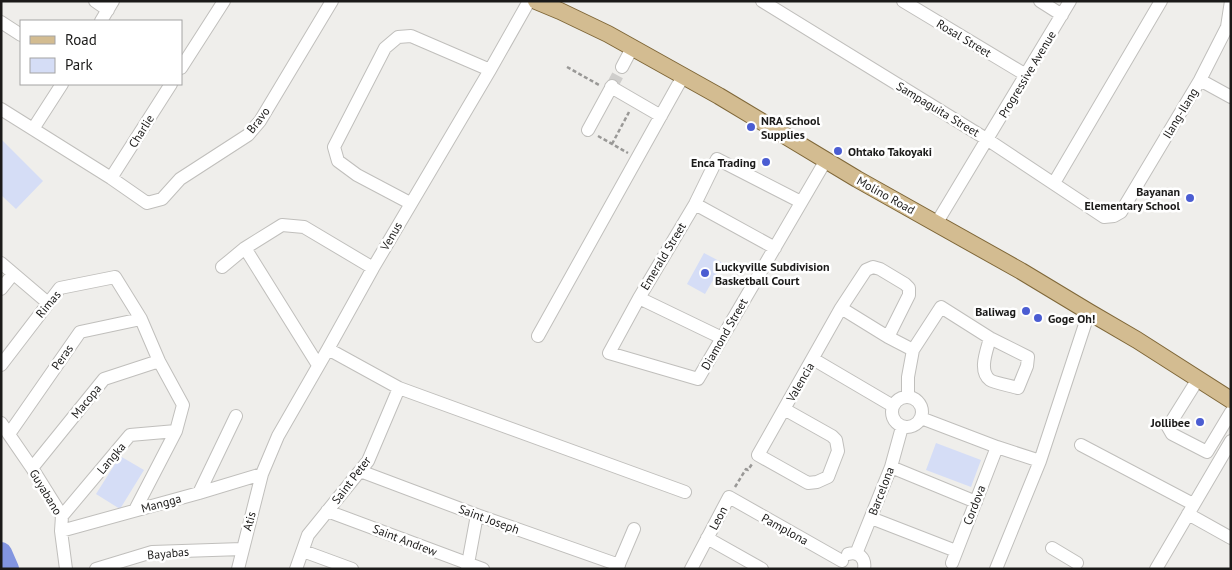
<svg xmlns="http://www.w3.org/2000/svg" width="1232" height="570" font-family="'PT Sans',sans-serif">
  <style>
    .green { fill: #d5ddf6 }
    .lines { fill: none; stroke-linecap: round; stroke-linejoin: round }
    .river { stroke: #8295e0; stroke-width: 22 }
    .minor-tunnel { stroke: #cfcecc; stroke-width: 12; stroke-dasharray: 12 6; stroke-linecap: butt }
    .minor-casing { stroke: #c0bfbc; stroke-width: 14 }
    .major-casing { stroke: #7f6738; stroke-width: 18 }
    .path { stroke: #999896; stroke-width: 2.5; stroke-dasharray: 4 2.5; stroke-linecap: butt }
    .minor { stroke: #fff; stroke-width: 12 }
    .major { stroke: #d3bc91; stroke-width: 16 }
    .poi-dot { fill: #4b5dd2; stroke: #fff; stroke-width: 2 }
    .labels { text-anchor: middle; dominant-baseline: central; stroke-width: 5; stroke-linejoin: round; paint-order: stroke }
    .street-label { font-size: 12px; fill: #1b1a19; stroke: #fff }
    .poi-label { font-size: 12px; font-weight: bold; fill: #1b1a19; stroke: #fff; text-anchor: start }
  </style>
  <rect width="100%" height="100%" fill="#efeeeb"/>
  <path class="green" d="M 1,139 L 43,181 L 16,209 L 1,195 Z
    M 704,253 L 723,263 L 705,294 L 687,284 Z
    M 936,443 L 981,460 L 971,487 L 926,470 Z
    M 120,456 L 144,470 L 120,509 L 96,494 Z"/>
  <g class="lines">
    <path class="river" d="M 1,553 L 8,569"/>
    <path class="minor-tunnel" d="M 612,86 L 622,67"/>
    <g class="minor-casing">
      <path id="minor" d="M 95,1 L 108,10
        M 762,1 L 988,140 L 1104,217 L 1114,216 L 1121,212 L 1200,80 L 1227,27 L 1231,1
        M 903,1 L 1026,75
        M 1040,1 L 1062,15
        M 101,21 L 113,1
        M 1,22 L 21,35
        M 622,67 L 632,48
        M 181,68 L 224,1
        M 1200,80 L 1231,97
        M 611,87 L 661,116
        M 1,109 L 111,178 L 147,203 L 162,199 L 180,179 L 248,135 L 260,121 L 332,1
        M 33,129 L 62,84
        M 588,130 L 612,86
        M 111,178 L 171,84
        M 1054,183 L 1161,1
        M 801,202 L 717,159 L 695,204 L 639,298 L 609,353 L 698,379 L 826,160
        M 410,203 L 357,175 L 338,161 L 334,147 L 385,48 L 398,37 L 411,36 L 490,70
        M 695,204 L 775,248
        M 936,224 L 1070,1
        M 245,248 L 318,365
        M 1,263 L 48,303
        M 222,267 L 245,248 L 282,225 L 304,227 L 373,268
        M 1,289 L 13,274
        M 639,298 L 722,338
        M 841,308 L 888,337 L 913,350
        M 538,336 L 678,85 L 684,77
        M 328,349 L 399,388 L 685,492
        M 813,359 L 893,406
        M 1,365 L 60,288 L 115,277 L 141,319 L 159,361 L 183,405 L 176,431 L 135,510
        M 1198,379 L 1168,427 L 1172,434 L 1207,452 L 1231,412
        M 908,397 L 908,377 L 913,350 L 941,307 L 990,338 L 1028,357 L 1027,366 L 1018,388 C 1012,386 994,383 990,380 C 978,371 987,350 990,338
        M892 412a15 15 0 1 1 30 0a15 15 0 1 1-30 0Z
        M 784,409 L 832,436 L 836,440 L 838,451 L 828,477 L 817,482 L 808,483 L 758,455 L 841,308 L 866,270 L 873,267 L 880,269 L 905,284 L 909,288 L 909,295 L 888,337
        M 921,418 L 997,447 L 1040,461
        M 1,423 L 32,468 L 62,516 L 61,531 L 66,569
        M 9,434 L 80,332 L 141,319
        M 1081,445 L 1193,504
        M 891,467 L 976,502
        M 32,468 L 104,379 L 159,361
        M 360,471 L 477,515 L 619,565
        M 199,493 L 236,416
        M 327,511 L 483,569
        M 1188,514 L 1231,538
        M 62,516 L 130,435 L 176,431
        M 871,518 L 956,551
        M 61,531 L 199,493 L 262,474
        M 707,538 L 762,569
        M 1052,548 L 1077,563
        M 303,551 L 352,569
        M 848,554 C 858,551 866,558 864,569
        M 856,554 L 891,467 L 902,427
        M 952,563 L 997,447
        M 96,569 L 152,552 L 242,549
        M 238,569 L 262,474 L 278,436 L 328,349 L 373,268 L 490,70 L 529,1
        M 296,569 L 308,535 L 368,461 L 399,388
        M 467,569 L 477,515
        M 617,569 L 634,529
        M 691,569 L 729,497 L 842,561
        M 996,569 L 1040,461 L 1089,312
        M 1156,569 L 1231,441"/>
    </g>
    <g class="major-casing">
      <path id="major" d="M 536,1 L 560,11 L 608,34 L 719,96 L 857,179 L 1021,271 L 1089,312 L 1137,340 L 1231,400"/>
    </g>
    <path class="path" d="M 567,67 L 599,85
      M 598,136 L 628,153
      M 612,144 L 629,112
      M 735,487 L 746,469 L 748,470 L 752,464"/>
    <use href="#minor" class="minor"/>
    <use href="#major" class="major"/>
  </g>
  <g class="poi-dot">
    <circle cx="751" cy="127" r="5"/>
    <circle cx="838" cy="151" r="5"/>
    <circle cx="766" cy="162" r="5"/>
    <circle cx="1190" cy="198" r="5"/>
    <circle cx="705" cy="273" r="5"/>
    <circle cx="1026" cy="311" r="5"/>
    <circle cx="1038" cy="318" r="5"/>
    <circle cx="1200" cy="422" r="5"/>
  </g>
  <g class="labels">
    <g class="street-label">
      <text transform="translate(964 38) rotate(31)">Rosal Street</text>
      <text transform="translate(1027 74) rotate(-59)">Progressive Avenue</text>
      <text transform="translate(938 109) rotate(31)">Sampaguita Street</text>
      <text transform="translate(1180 113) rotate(-59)">Ilang-Ilang</text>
      <text transform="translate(258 120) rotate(-52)">Bravo</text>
      <text transform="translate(141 131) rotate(-58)">Charlie</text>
      <text transform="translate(886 195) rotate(29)">Molino Road</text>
      <text transform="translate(391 236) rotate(-60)">Venus</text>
      <text transform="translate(663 256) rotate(-59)">Emerald Street</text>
      <text transform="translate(48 304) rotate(-50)">Rimas</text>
      <text transform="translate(724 334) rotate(-60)">Diamond Street</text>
      <text transform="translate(62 357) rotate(-55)">Peras</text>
      <text transform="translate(800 382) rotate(-60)">Valencia</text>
      <text transform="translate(86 401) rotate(-51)">Macopa</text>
      <text transform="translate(111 458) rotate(-50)">Langka</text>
      <text transform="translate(351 480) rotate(-53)">Saint Peter</text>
      <text transform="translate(881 491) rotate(-69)">Barcelona</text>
      <text transform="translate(46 492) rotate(59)">Guyabano</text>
      <text transform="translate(161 503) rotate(-15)">Mangga</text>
      <text transform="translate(974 505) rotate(-69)">Cordova</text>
      <text transform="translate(718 518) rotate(-62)">Leon</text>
      <text transform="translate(489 519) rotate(20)">Saint Joseph</text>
      <text transform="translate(249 521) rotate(-75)">Atis</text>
      <text transform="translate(785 529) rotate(29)">Pamplona</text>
      <text transform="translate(405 540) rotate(21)">Saint Andrew</text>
      <text transform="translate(168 553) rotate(-5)">Bayabas</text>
    </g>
    <g class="poi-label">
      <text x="761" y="120">NRA School<tspan x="761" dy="14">Supplies</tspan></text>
      <text x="848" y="151">Ohtako Takoyaki</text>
      <text x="756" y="162" text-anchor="end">Enca Trading</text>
      <text x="1180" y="191" text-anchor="end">Bayanan<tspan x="1180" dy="14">Elementary School</tspan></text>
      <text x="715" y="266">Luckyville Subdivision<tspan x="715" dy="14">Basketball Court</tspan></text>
      <text x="1016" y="311" text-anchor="end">Baliwag</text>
      <text x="1048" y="318">Goge Oh!</text>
      <text x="1190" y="422" text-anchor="end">Jollibee</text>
    </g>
  </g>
  <rect width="1232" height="570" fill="none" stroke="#1b1a19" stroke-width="5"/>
  <rect x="20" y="20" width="162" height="65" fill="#ffffff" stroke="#a4a3a3"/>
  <rect x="30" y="36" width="25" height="8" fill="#d3bc91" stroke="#a4a3a3"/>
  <text x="65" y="45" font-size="15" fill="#1b1a19">Road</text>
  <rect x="30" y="58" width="25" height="15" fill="#d5ddf6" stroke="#a4a3a3"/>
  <text x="65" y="70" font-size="15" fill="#1b1a19">Park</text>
</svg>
